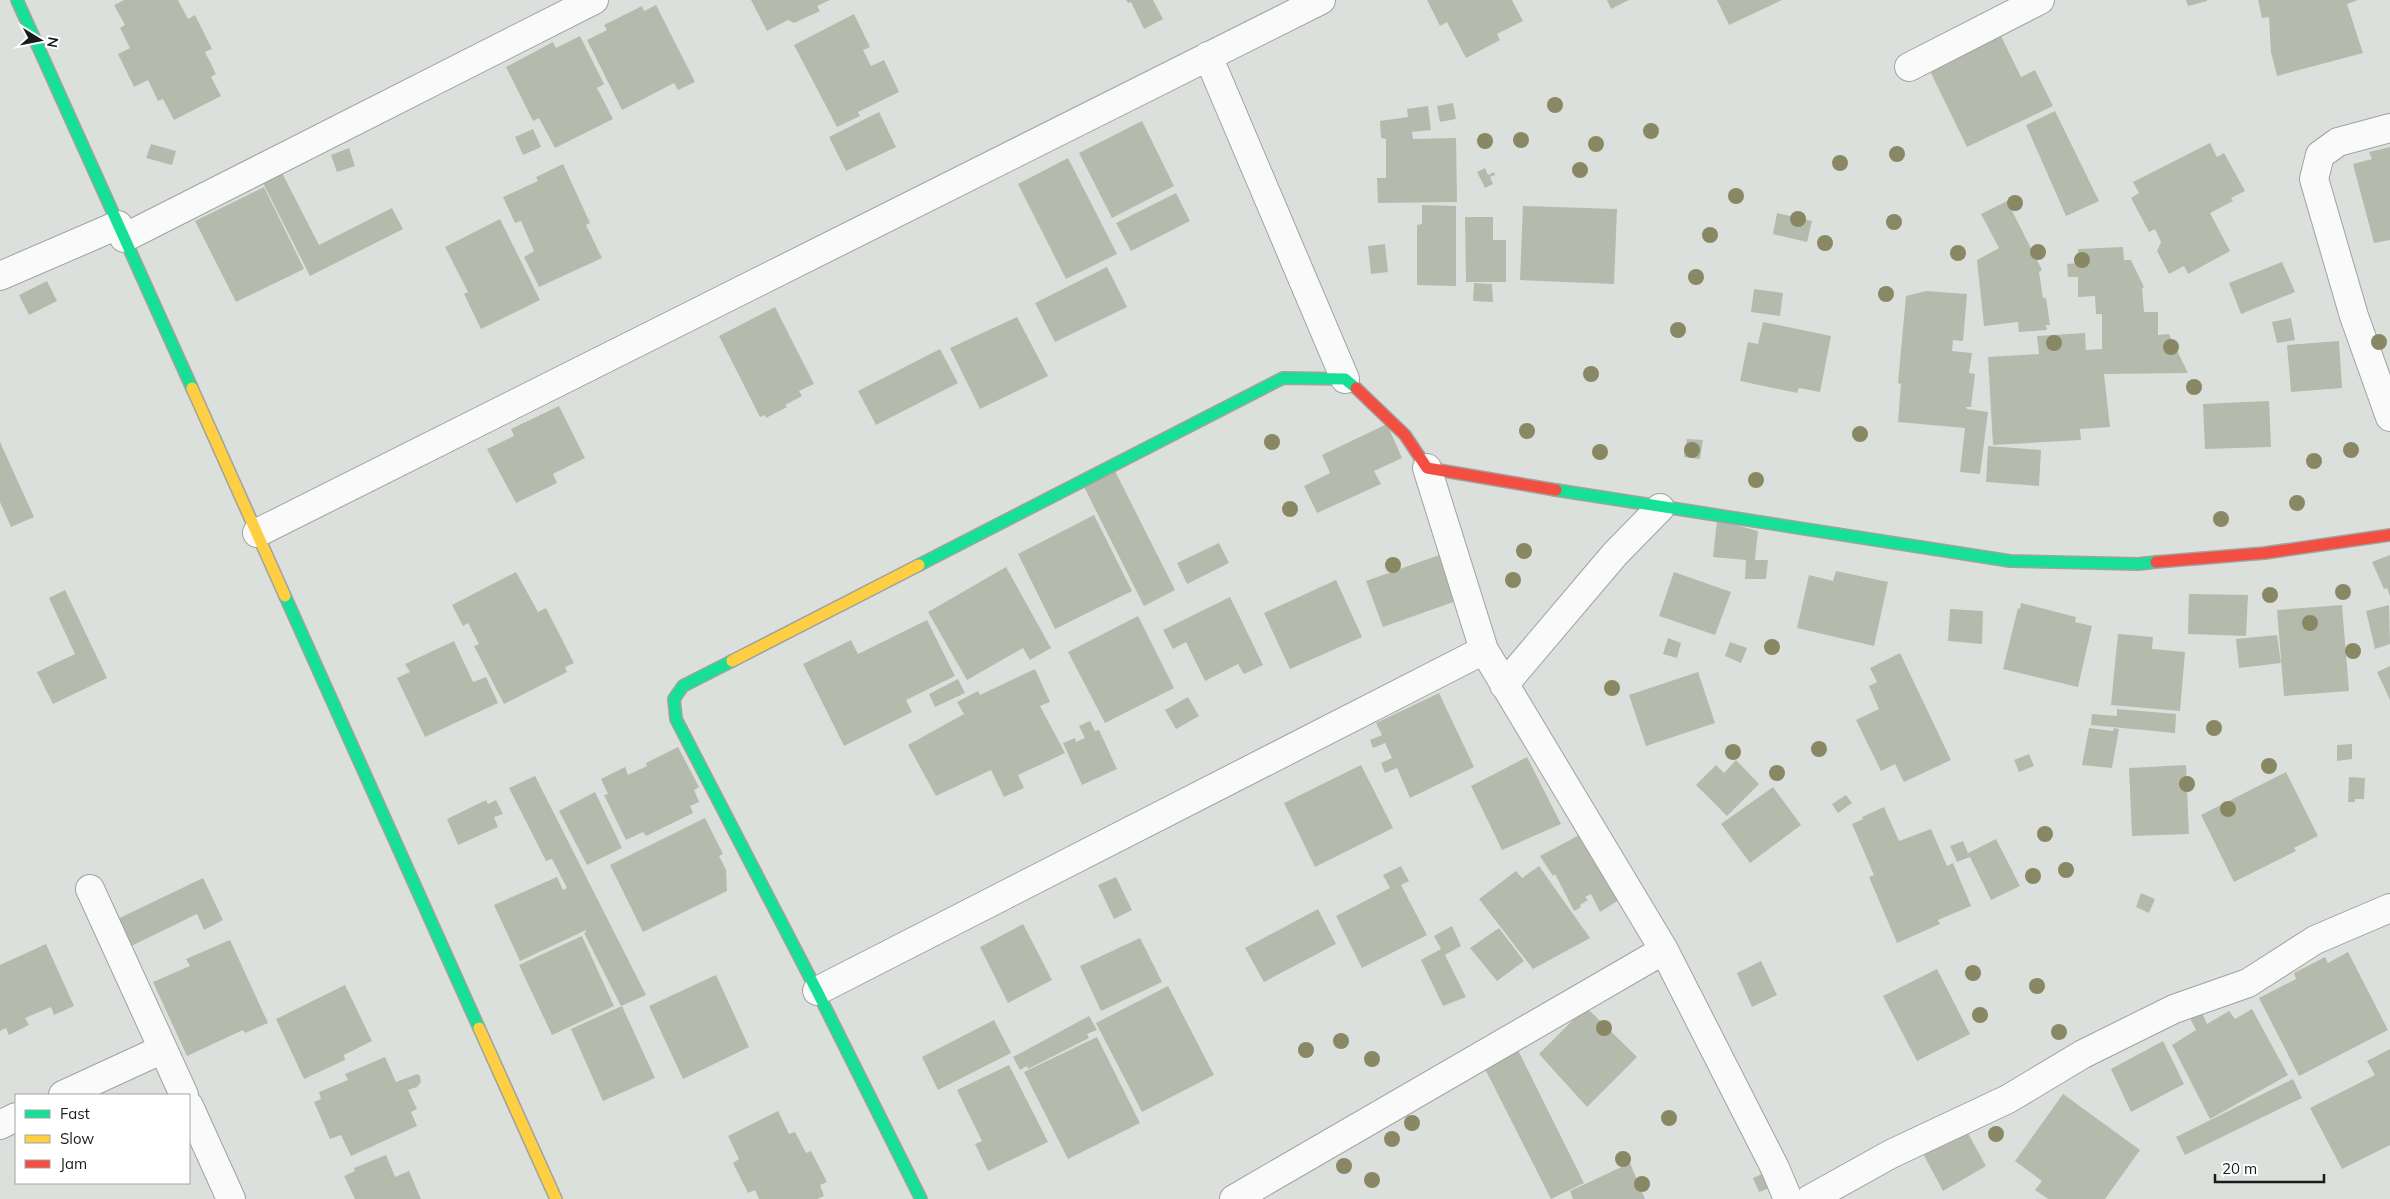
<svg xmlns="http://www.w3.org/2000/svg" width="2390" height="1199" font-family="Mulish,sans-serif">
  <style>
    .building { fill: #b4bbac }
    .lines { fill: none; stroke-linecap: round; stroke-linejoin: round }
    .street-casing { stroke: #a0a2a0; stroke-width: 30 }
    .fast-casing { stroke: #a0a2a0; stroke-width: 14 }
    .slow-casing { stroke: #a0a2a0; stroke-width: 14 }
    .jam-casing { stroke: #a0a2a0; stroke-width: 14 }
    .street { stroke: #fafafa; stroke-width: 28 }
    .fast { stroke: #16e098; stroke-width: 11 }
    .slow { stroke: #ffcf43; stroke-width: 11 }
    .jam { stroke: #f24e42; stroke-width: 11 }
    .tree { fill: #8a8764 }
  </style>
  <rect width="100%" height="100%" fill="#dce0dc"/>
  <path class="building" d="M 124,0 L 178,0 L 188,19 L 195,15 L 212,49 L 205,52 L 216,74 L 211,77 L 221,96 L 174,120 L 163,99 L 158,101 L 148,80 L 134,87 L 118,54 L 130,48 L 120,28 L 125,25 L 114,5 Z
    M 751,0 L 830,0 L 817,6 L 820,11 L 794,23 L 788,20 L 767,31 Z
    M 1126,0 L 1153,0 L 1163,19 L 1144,29 L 1131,2 L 1128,3 Z
    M 1427,0 L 1512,0 L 1523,21 L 1497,34 L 1500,40 L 1466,58 L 1447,22 L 1440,26 Z
    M 1607,0 L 1629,0 L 1611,9 Z
    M 1717,0 L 1782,0 L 1729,25 Z
    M 2186,0 L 2207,0 L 2207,1 L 2188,6 Z
    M 2258,0 L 2358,0 L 2347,4 L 2363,53 L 2277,76 L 2271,52 L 2269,17 L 2262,18 Z
    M 656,5 L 695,82 L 678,90 L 674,83 L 622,110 L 587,40 L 607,30 L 604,25 L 642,6 L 644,11 Z
    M 854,14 L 870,47 L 863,50 L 871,66 L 884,60 L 899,92 L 858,112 L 860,116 L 837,127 L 794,45 Z
    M 1999,32 L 2021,77 L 2035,70 L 2053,106 L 1967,147 L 1928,67 Z
    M 580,36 L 604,84 L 597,88 L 613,119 L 555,148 L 539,118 L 533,121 L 506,67 L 553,42 L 556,48 Z
    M 1453,103 L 1456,119 L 1440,122 L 1437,106 Z
    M 1428,106 L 1431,130 L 1412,132 L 1413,139 L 1456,138 L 1457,202 L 1378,203 L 1377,178 L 1386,178 L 1386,139 L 1381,138 L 1380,121 L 1408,117 L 1407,109 Z
    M 2055,111 L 2099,201 L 2066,216 L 2026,125 Z
    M 879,112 L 896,147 L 846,171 L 829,137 Z
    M 1142,121 L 1174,186 L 1112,218 L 1079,153 Z
    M 533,129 L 541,147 L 523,155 L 515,137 Z
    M 2210,143 L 2217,157 L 2224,153 L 2245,191 L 2231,198 L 2233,201 L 2210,213 L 2230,251 L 2188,274 L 2184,266 L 2169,274 L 2157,251 L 2161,242 L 2155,229 L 2149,232 L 2131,198 L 2139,193 L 2133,182 Z
    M 151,144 L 176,151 L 172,165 L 146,158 Z
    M 2390,147 L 2390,240 L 2374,243 L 2353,164 L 2372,159 L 2369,152 Z
    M 349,148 L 355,166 L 337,172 L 331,155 Z
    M 1068,158 L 1117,254 L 1066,279 L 1018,184 Z
    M 563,164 L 590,223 L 586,225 L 602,258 L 539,287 L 524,257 L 534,251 L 521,221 L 515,223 L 503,197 L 538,181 L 536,177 Z
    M 1485,168 L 1488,175 L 1494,172 L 1495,175 L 1490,177 L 1493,184 L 1485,188 L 1477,172 Z
    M 280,169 L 319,245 L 392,208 L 403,229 L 310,276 L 261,179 Z
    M 264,187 L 304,269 L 236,302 L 195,221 Z
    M 1176,193 L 1190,221 L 1131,251 L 1116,223 Z
    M 2007,201 L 2042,270 L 2039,272 L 2043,298 L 2046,298 L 2050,325 L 2046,325 L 2047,330 L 2019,332 L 2018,322 L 1984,326 L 1977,260 L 1999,248 L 1981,214 Z
    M 1422,205 L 1456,206 L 1456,286 L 1417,285 L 1417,225 L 1422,224 Z
    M 1523,206 L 1617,209 L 1614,284 L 1520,280 Z
    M 1777,213 L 1812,221 L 1807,242 L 1773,234 Z
    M 1465,217 L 1493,217 L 1493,240 L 1506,240 L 1506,282 L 1466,282 Z
    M 500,219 L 540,300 L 481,329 L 464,294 L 468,292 L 445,247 Z
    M 1385,244 L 1388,272 L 1371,274 L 1368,246 Z
    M 2123,247 L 2124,260 L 2131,260 L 2144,287 L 2142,288 L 2144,312 L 2158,312 L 2158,335 L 2169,334 L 2188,373 L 2104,374 L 2110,427 L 2080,429 L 2081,440 L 1993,445 L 1988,357 L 2039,354 L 2037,336 L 2085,333 L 2086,350 L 2102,349 L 2102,314 L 2096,314 L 2095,296 L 2078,297 L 2078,277 L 2068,277 L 2067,264 L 2079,263 L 2078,249 Z
    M 2282,262 L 2295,292 L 2241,314 L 2229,283 Z
    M 1107,267 L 1127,307 L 1055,342 L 1035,303 Z
    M 47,281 L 57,301 L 29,315 L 19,295 Z
    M 1474,283 L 1492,284 L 1493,302 L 1473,301 Z
    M 1754,289 L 1783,293 L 1780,316 L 1751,312 Z
    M 1926,291 L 1967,294 L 1963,341 L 1953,340 L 1952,351 L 1972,353 L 1969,373 L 1975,374 L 1971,407 L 1966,407 L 1967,409 L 1988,412 L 1980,474 L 1960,472 L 1965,428 L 1898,422 L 1901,384 L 1898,383 L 1906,296 Z
    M 775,307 L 814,384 L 799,391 L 802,396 L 785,405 L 787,407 L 766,418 L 765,415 L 760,417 L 719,336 Z
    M 1017,317 L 1048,376 L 980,409 L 950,348 Z
    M 2291,318 L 2295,340 L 2277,343 L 2272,322 Z
    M 1763,322 L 1831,336 L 1820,392 L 1799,388 L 1797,393 L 1740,381 L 1748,342 L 1758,344 Z
    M 2339,341 L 2342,388 L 2291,392 L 2287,345 Z
    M 940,349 L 958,383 L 876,425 L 858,391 Z
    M 2269,401 L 2271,447 L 2205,449 L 2203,404 Z
    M 559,406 L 585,458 L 553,474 L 557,483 L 516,503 L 487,449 L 514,436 L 511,429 Z
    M 1387,424 L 1402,458 L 1374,471 L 1381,484 L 1317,513 L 1304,486 L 1330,473 L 1322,455 Z
    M 1687,439 L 1703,440 L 1700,459 L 1684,457 Z
    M 0,442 L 34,517 L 11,527 L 0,502 Z
    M 1988,446 L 2041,450 L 2039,486 L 1986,482 Z
    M 1114,469 L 1175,590 L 1144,606 L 1083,485 Z
    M 1094,515 L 1132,591 L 1055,629 L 1018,554 Z
    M 1717,520 L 1758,531 L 1755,560 L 1768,560 L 1766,579 L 1745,579 L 1746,560 L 1713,557 Z
    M 1219,543 L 1229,563 L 1187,584 L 1177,563 Z
    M 1442,554 L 1459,600 L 1383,627 L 1366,581 Z
    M 2390,555 L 2390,596 L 2387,588 L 2384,589 L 2372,562 Z
    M 1006,567 L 1051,648 L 1030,660 L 1023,648 L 967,680 L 928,612 Z
    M 1836,571 L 1888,582 L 1874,646 L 1797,628 L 1809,575 L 1833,581 Z
    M 516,572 L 538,612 L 546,608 L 574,663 L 565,667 L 567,672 L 504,704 L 474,646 L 479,644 L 468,623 L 463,626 L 452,605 Z
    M 1674,572 L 1731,592 L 1715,635 L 1659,616 Z
    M 1336,580 L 1362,637 L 1290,669 L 1264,613 Z
    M 65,590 L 107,678 L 53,704 L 37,672 L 75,654 L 49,598 Z
    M 2189,594 L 2248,595 L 2246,636 L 2188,634 Z
    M 1230,597 L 1263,665 L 1244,674 L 1238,664 L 1205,681 L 1186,642 L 1173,649 L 1163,630 Z
    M 2021,603 L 2076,617 L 2075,622 L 2092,626 L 2078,687 L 2003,669 L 2018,608 L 2020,609 Z
    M 2342,605 L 2349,691 L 2284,696 L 2277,610 Z
    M 2389,605 L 2390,644 L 2375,649 L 2366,611 Z
    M 1950,609 L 1983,611 L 1982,644 L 1948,641 Z
    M 1138,616 L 1174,688 L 1105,723 L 1068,652 Z
    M 927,620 L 955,676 L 906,700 L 912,712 L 844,746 L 803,664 L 851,640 L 858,654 Z
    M 2118,634 L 2153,637 L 2152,649 L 2185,652 L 2180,711 L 2111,705 Z
    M 2277,635 L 2281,663 L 2239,668 L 2236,639 Z
    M 1668,638 L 1681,643 L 1677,658 L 1663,654 Z
    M 454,641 L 473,682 L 486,677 L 498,703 L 425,737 L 397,678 L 410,672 L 405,664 Z
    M 1730,642 L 1747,648 L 1741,663 L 1725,656 Z
    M 1900,653 L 1951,760 L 1904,782 L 1895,764 L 1881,771 L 1856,720 L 1879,709 L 1869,686 L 1877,682 L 1870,668 Z
    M 2390,666 L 2390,700 L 2377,672 Z
    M 1035,669 L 1050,702 L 1040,706 L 1065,753 L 1018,775 L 1024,788 L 1004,797 L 991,770 L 936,796 L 908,745 L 964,714 L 957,702 L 978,691 L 980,695 Z
    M 1698,672 L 1715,723 L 1646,746 L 1629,695 Z
    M 958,679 L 965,693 L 935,707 L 929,694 Z
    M 1439,693 L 1474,767 L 1410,798 L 1397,768 L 1385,773 L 1381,763 L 1392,758 L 1385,743 L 1373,748 L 1370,740 L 1382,735 L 1376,723 Z
    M 1188,697 L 1199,716 L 1176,729 L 1165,710 Z
    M 2117,709 L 2176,714 L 2175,733 L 2091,725 L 2092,714 L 2117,716 Z
    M 1090,721 L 1095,731 L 1099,730 L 1117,769 L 1082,785 L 1063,743 L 1075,738 L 1076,742 L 1085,738 L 1079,726 Z
    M 2089,728 L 2113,731 L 2114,728 L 2119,729 L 2112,768 L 2082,765 Z
    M 2352,744 L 2352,759 L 2337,761 L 2337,745 Z
    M 678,747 L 699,787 L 694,790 L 699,802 L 690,806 L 693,813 L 646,836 L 643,832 L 626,840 L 604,795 L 608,794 L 601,779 L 625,767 L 628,775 L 647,766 L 646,763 Z
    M 2029,754 L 2034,766 L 2019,772 L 2014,760 Z
    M 1527,757 L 1561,824 L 1502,850 L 1471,786 Z
    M 1736,760 L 1759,784 L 1727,816 L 1696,785 L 1716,765 L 1724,773 Z
    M 1361,765 L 1393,828 L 1315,867 L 1284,803 Z
    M 2186,765 L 2189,834 L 2132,836 L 2129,768 Z
    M 2286,772 L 2318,836 L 2294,848 L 2296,851 L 2234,882 L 2201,815 Z
    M 535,776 L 646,995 L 621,1006 L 584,933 L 586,932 L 586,930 L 520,961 L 494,905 L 557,877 L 563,890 L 567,888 L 552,859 L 546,861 L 509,788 Z
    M 2349,777 L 2365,778 L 2364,799 L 2355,799 L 2355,802 L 2348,802 Z
    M 1773,787 L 1801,825 L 1750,863 L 1721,824 Z
    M 595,792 L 622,848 L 587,865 L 559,811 Z
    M 1846,795 L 1852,803 L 1838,813 L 1832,804 Z
    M 486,800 L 488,804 L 496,800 L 503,814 L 494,817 L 498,827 L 458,845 L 447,819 Z
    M 1884,807 L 1899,841 L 1931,829 L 1947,866 L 1953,863 L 1971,906 L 1938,920 L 1940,924 L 1897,943 L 1869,877 L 1874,875 L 1852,824 L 1863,819 L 1862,817 Z
    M 705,818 L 723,854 L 719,856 L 726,870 L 727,891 L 643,932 L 610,865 Z
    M 1585,832 L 1619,900 L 1600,912 L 1591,894 L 1585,897 L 1588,900 L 1580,905 L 1581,907 L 1574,911 L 1555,874 L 1553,876 L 1540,856 Z
    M 1996,839 L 2020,886 L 1991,900 L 1970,857 L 1957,862 L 1950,846 L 1963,841 L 1968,853 Z
    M 1401,866 L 1409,881 L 1401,885 L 1427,935 L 1362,968 L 1336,916 L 1390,888 L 1383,875 Z
    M 1539,866 L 1590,938 L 1533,969 L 1479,899 L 1516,871 L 1522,878 Z
    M 1116,877 L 1132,910 L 1114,919 L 1098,885 Z
    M 203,878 L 223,920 L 204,930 L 197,914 L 121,951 L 107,924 Z
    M 2141,893 L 2155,899 L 2149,913 L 2136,907 Z
    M 1318,909 L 1336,944 L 1264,982 L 1245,948 Z
    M 1023,924 L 1052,980 L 1008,1003 L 980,947 Z
    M 1452,926 L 1461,946 L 1445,955 L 1466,997 L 1443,1006 L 1421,960 L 1441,949 L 1434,936 Z
    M 1499,928 L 1524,961 L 1497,981 L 1470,948 Z
    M 582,936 L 614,1006 L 552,1035 L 519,965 Z
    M 1140,938 L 1162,982 L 1101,1011 L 1080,966 Z
    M 230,940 L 268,1023 L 245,1033 L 243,1030 L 187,1056 L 153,982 L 190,966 L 186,959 Z
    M 46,944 L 74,1006 L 54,1015 L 51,1007 L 25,1018 L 29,1025 L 9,1035 L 6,1028 L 0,1031 L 0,965 Z
    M 2348,952 L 2388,1030 L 2299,1076 L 2259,998 L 2296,979 L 2294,973 L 2325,957 L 2328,963 Z
    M 1761,961 L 1777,995 L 1752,1007 L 1737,973 Z
    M 1937,969 L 1970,1034 L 1917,1061 L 1883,996 Z
    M 716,975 L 749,1047 L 683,1079 L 649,1006 Z
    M 345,985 L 372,1041 L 344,1055 L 345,1060 L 304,1079 L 276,1019 Z
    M 1168,986 L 1214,1075 L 1142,1112 L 1096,1023 Z
    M 2197,1002 L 2207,1024 L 2229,1011 L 2235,1019 L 2252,1009 L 2288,1075 L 2210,1119 L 2172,1045 L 2196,1030 L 2185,1008 Z
    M 622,1006 L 655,1078 L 603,1101 L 571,1029 Z
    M 1586,1007 L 1637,1057 L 1587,1107 L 1539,1054 Z
    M 1089,1016 L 1097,1030 L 1087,1034 L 1089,1038 L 1028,1069 L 1027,1066 L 1020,1070 L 1013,1057 Z
    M 994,1020 L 1011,1053 L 938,1090 L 922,1057 Z
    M 1097,1037 L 1140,1123 L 1068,1159 L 1024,1072 Z
    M 1513,1040 L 1584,1183 L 1551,1199 L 1479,1057 Z
    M 2163,1041 L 2184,1084 L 2131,1112 L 2111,1069 Z
    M 2390,1049 L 2390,1145 L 2342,1169 L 2310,1108 L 2375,1075 L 2367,1061 Z
    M 385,1057 L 396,1082 L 417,1074 L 420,1076 L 421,1082 L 417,1087 L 408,1090 L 417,1109 L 411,1112 L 417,1126 L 351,1156 L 341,1135 L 330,1139 L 314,1102 L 321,1099 L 319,1092 L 348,1080 L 345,1074 Z
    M 1009,1065 L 1048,1142 L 988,1171 L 975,1144 L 982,1141 L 957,1090 Z
    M 2293,1079 L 2302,1098 L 2185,1155 L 2176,1137 Z
    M 2063,1094 L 2140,1150 L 2105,1199 L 2048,1199 L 2035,1190 L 2042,1181 L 2015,1161 Z
    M 778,1111 L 789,1134 L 795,1132 L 806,1153 L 811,1151 L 827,1182 L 820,1185 L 824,1196 L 817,1199 L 759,1199 L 755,1190 L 748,1193 L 733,1163 L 739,1159 L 728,1136 Z
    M 1964,1126 L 1986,1166 L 1943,1191 L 1921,1150 Z
    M 386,1155 L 395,1177 L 409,1171 L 421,1199 L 355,1199 L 344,1176 L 355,1171 L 354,1168 Z
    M 1630,1163 L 1645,1199 L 1573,1199 L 1570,1191 Z
    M 1768,1171 L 1775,1186 L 1759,1192 L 1753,1178 Z"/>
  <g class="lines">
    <g class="street-casing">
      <path id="street" d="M 1208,56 L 1345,379
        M 1909,67 L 2040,0
        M 2390,128 L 2338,142 L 2320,155 L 2314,179 L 2354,316 L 2390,417
        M 124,238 L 594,0
        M 0,276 L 118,225
        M 1427,468 L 1484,650 L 1664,950 L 1775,1168 L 1788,1199
        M 257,533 L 1321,0
        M 1504,685 L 1615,554 L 1660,508
        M 90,889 L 184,1095
        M 817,991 L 1484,650
        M 63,1095 L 163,1049
        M 189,1106 L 231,1199
        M 0,1125 L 16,1117
        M 1234,1199 L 1664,950
        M 1810,1199 L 1891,1154 L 2008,1099 L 2083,1054 L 2174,1009 L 2248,983 L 2315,940 L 2390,908"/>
    </g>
    <g class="fast-casing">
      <path id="fast" d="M 17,0 L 192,388
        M 1556,490 L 2010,561 L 2138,564 L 2156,562
        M 919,565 L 1283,378 L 1345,379 L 1356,388
        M 285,596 L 479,1028
        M 732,661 L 683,686 L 674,699 L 676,719 L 817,991 L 921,1199"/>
    </g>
    <g class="slow-casing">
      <path id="slow" d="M 192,388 L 285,596
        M 732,661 L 919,565
        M 479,1028 L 556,1199"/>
    </g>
    <g class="jam-casing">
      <path id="jam" d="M 1356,388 L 1405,435 L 1427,468 L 1556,490
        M 2156,562 L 2265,553 L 2390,535"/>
    </g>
    <use href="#street" class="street"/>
    <use href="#fast" class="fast"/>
    <use href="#slow" class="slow"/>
    <use href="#jam" class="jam"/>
  </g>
  <g class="tree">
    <circle cx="1555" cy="105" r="8"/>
    <circle cx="1651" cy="131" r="8"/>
    <circle cx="1521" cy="140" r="8"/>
    <circle cx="1485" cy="141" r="8"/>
    <circle cx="1596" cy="144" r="8"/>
    <circle cx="1897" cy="154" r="8"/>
    <circle cx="1840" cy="163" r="8"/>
    <circle cx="1580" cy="170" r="8"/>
    <circle cx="1736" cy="196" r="8"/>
    <circle cx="2015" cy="203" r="8"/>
    <circle cx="1798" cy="219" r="8"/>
    <circle cx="1894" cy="222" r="8"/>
    <circle cx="1710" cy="235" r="8"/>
    <circle cx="1825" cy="243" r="8"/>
    <circle cx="2038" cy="252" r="8"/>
    <circle cx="1958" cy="253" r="8"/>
    <circle cx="2082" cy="260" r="8"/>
    <circle cx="1696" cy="277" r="8"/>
    <circle cx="1886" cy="294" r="8"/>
    <circle cx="1678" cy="330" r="8"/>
    <circle cx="2379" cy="342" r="8"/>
    <circle cx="2054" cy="343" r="8"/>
    <circle cx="2171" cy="347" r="8"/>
    <circle cx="1591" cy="374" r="8"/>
    <circle cx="2194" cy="387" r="8"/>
    <circle cx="1527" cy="431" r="8"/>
    <circle cx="1860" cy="434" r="8"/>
    <circle cx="1272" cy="442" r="8"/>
    <circle cx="1692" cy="450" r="8"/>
    <circle cx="2351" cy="450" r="8"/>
    <circle cx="1600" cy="452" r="8"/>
    <circle cx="2314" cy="461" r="8"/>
    <circle cx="1756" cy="480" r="8"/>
    <circle cx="2297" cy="503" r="8"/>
    <circle cx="1290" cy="509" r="8"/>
    <circle cx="2221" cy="519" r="8"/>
    <circle cx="1524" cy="551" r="8"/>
    <circle cx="1393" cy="565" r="8"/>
    <circle cx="1513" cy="580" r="8"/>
    <circle cx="2343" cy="592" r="8"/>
    <circle cx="2270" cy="595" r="8"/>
    <circle cx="2310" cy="623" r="8"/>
    <circle cx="1772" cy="647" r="8"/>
    <circle cx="2353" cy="651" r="8"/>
    <circle cx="1612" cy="688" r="8"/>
    <circle cx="2214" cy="728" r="8"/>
    <circle cx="1819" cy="749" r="8"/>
    <circle cx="1733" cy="752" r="8"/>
    <circle cx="2269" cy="766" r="8"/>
    <circle cx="1777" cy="773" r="8"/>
    <circle cx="2187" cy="784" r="8"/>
    <circle cx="2228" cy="809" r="8"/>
    <circle cx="2045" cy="834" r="8"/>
    <circle cx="2066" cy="870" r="8"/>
    <circle cx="2033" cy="876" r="8"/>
    <circle cx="1973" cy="973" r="8"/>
    <circle cx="2037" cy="986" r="8"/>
    <circle cx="1980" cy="1015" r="8"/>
    <circle cx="1604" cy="1028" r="8"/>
    <circle cx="2059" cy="1032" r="8"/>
    <circle cx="1341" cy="1041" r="8"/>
    <circle cx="1306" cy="1050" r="8"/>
    <circle cx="1372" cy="1059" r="8"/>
    <circle cx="1669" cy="1118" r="8"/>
    <circle cx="1412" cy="1123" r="8"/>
    <circle cx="1996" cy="1134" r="8"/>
    <circle cx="1392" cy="1139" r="8"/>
    <circle cx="1623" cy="1159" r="8"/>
    <circle cx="1344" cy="1166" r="8"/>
    <circle cx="1372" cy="1180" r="8"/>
    <circle cx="1642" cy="1184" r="8"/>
  </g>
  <rect x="15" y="1094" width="175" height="90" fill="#ffffff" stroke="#a3a4a3"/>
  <rect x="25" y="1110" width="25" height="8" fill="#16e098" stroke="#a3a4a3"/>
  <text x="60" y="1119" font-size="15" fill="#1a1c1a">Fast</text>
  <rect x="25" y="1135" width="25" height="8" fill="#ffcf43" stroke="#a3a4a3"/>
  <text x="60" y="1144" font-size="15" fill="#1a1c1a">Slow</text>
  <rect x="25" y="1160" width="25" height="8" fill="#f24e42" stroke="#a3a4a3"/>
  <text x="60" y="1169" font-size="15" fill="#1a1c1a">Jam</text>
  <g transform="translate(40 40) rotate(100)" stroke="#ffffff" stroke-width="4" paint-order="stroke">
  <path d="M0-4L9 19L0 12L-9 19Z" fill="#1a1c1a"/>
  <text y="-8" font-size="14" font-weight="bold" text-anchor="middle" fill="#1a1c1a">N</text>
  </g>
  <path d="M2215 1174v8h109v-8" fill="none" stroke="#1a1c1a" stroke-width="2.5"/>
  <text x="2222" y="1174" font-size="15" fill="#1a1c1a" stroke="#ffffff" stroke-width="4" paint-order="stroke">20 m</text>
</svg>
